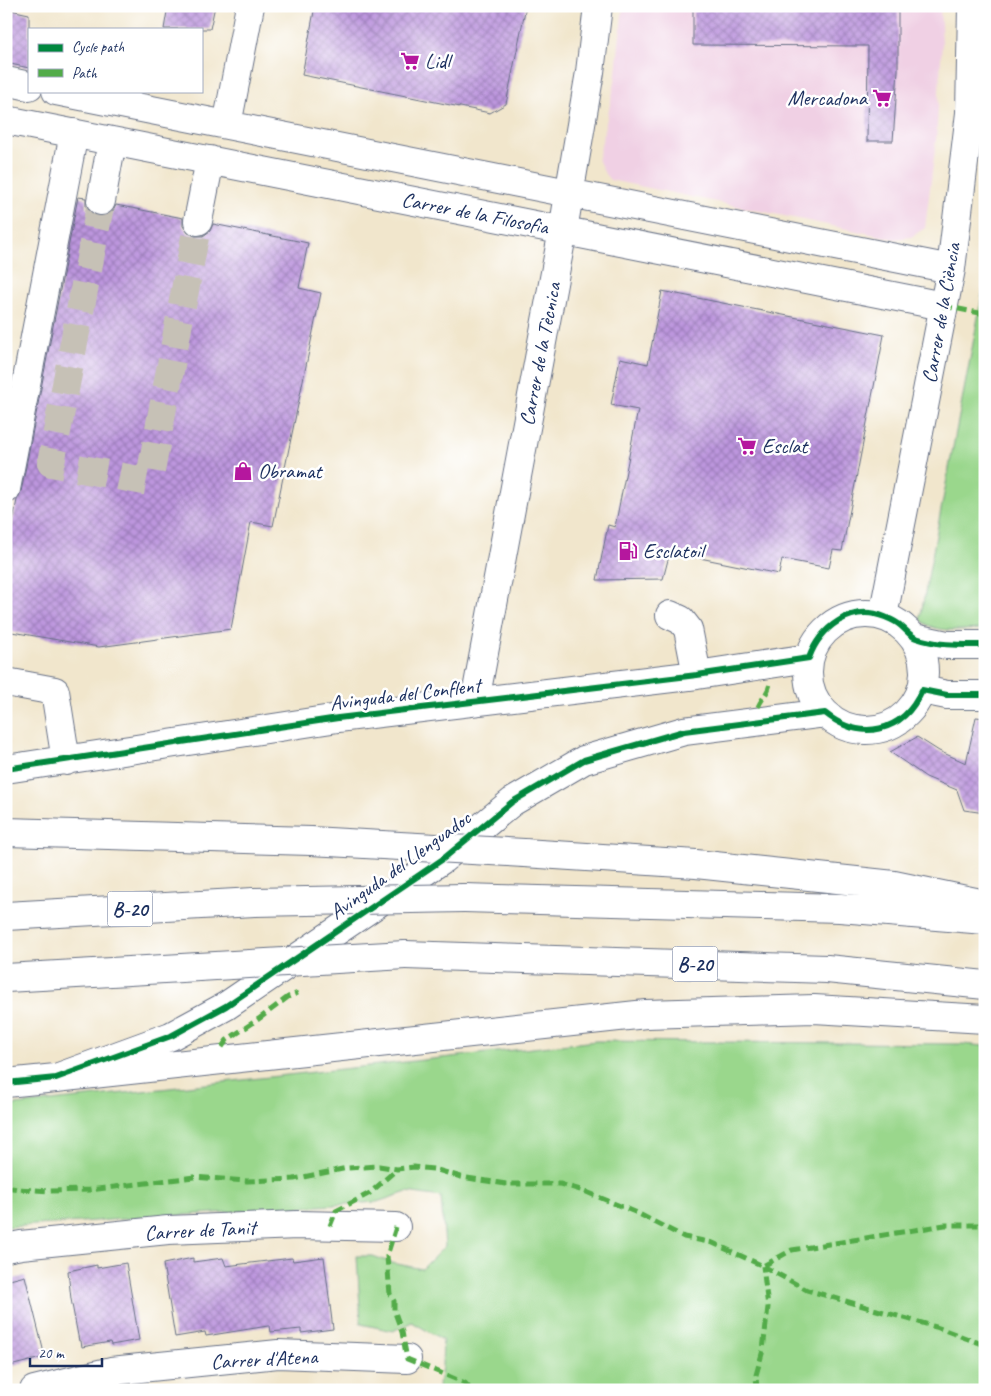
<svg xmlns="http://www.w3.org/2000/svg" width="991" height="1396" viewBox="0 0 991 1396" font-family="Caveat,sans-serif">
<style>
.built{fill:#f0d0e4}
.green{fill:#9ad78c;stroke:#5a8375}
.building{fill:url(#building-cross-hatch)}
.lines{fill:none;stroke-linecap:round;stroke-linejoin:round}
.minor-tunnel{stroke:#c6c1b6;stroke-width:28;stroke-dasharray:28 14;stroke-linecap:butt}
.minor-casing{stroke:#666f84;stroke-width:30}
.highway-casing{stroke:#666f84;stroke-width:30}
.minor{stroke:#fff;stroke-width:28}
.highway{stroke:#fff;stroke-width:28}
.highway-bridge-casing{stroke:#666f84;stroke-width:30;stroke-linecap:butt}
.highway-bridge{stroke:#fff;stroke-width:28}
.quiet{stroke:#52ab49;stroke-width:5;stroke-dasharray:10 5;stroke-linecap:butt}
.cycleway-casing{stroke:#fff;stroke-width:9}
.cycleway{stroke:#00873e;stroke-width:6}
.labels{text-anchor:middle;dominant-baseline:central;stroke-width:5;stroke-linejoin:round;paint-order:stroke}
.shield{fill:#fff;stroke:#5f6d8e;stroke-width:1}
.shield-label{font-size:20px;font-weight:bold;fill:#1b2f5e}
.poi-label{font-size:21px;fill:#1b2f5e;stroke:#fff;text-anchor:start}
.street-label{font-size:21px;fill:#1b2f5e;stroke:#fff}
</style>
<defs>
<pattern id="building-cross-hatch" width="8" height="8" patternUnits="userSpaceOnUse" patternTransform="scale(1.25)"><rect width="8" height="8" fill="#bd96de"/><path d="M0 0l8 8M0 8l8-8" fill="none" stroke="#997bb7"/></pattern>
</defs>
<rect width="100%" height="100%" fill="#fff"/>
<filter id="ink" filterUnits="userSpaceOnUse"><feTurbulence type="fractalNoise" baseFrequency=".02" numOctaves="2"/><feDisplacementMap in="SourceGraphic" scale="10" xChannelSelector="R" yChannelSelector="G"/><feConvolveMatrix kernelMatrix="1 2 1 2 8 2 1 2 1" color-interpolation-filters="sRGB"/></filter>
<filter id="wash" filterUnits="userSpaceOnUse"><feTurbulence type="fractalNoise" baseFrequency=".0096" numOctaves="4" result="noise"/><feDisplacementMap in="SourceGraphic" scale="20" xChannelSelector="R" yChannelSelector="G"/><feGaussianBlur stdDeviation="1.12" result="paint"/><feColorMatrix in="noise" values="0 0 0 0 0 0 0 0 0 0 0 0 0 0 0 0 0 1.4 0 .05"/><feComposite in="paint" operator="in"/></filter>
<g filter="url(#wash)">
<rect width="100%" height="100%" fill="#f1e6cc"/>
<path class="built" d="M623,6H940L942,43L936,141L925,228L911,237L895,239L610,180L605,174L598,159L615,82Z"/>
<path class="green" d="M985,281V629C965,629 934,635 920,619Z
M596,1041L962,1044L985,1046V1390H438L442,1367L443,1340L412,1322L393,1331L361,1324L357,1256H373L392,1263L422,1269L445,1246L441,1197L407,1192L377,1202L6,1227V1106Z"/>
<g id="blocks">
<path class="building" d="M168,6H215L210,29H164Z
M315,6H526L506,104L490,113L302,75Z
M693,6H898V70L893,141H867L868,46L693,45Z
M6,9L29,14V68L6,63Z
M78,197L86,198V207L91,213L98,216H107L113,211L116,205L183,218V226L188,233L195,236H203L210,231L213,224L308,243L299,288L321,293L273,526L251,522L231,629L99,647L6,631V555L17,500L21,492Z
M662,291L884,335L842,551L833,550L829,568L782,559L779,574L670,552L663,579L597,580L608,525L615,527L638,410L611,405L620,358L648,364Z
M976,717L985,718V813L964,810L957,790L926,777L890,752L917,737L939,751L966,763Z
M324,1257L333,1329L301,1333V1329L271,1332L270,1326H268L206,1336L205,1332L175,1337L163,1264L193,1258V1262L223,1258L226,1266L292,1258L293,1261Z
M126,1263L139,1340L111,1345L110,1342L82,1347L81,1341H79L71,1299L68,1271L97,1265V1268Z
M25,1276L45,1357L6,1367V1281Z"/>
</g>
</g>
<g filter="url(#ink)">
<use href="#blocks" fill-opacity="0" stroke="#666f84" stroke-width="1"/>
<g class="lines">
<path class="minor-tunnel" d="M101,201L51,463L149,482L198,221"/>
<g class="minor-casing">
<path id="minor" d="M6,81L29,86
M56,91L951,269
M6,120L943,306
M227,125L250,6
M101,201L112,141
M198,221L210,160
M6,489L74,133
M808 672a58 58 0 1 1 116 0a58 58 0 1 1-116 0Z
M670,615L681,620L688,629L697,675
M883,616L951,269L970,113L972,6
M914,638L947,645H985
M6,682L55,691L66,761
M922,690L947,695H985
M475,701L563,230L590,72L598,6
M6,769L338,718L697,675L809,658
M6,1083L56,1078L171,1036L226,1006L443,859L512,802L584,760L684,731L825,713
M6,1248L21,1245L168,1230L297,1225L396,1227
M34,1390L111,1371L278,1354L407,1359"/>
</g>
<g class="highway-casing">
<path id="highway" d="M6,832L311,841
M524,853L696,864L894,885L985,904
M464,898L840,908L985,920
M6,916L254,902
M405,955L827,969L985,985
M6,978L199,967
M56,1078L646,1014L814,1009L985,1019"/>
</g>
<use href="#minor" class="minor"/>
<use href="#highway" class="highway"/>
<g class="highway-bridge-casing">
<path id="highway-bridge" d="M311,841L524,853
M254,902L464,898
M199,967L405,955"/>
</g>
<use href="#highway-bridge" class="highway-bridge"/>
<path class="quiet" d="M943,306L985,314
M758,707C762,698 769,692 770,683
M222,1047L227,1040L260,1018L288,997L298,993
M6,1187L18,1189L50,1191L90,1190L194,1177L247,1181L294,1179L347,1168L379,1166L397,1169L414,1167L434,1169L461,1177L487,1181L506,1184H560L584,1191L635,1212L684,1237L713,1243L763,1266L792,1250L945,1225H985
M330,1226L336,1211L370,1193L397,1169
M396,1227L387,1256L389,1283L390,1294L394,1301V1310L402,1332L407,1359L465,1383L471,1390
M763,1266L807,1290L936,1327L985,1345
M757,1390L756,1375L763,1350L768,1307L763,1266"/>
<g class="cycleway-casing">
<path id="cycleway" d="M6,769L338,718L697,675L809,658C820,628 851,603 885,617C890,619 897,622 901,626C906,630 910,636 916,638C939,646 961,645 985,645
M6,1083L56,1078L171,1036L226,1006L443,859L512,802L584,760L684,731L825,713C861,742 903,733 922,690L947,695H985"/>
</g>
<use href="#cycleway" class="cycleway"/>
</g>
</g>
<defs>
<g id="supermarket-bare" transform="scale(1.5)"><path d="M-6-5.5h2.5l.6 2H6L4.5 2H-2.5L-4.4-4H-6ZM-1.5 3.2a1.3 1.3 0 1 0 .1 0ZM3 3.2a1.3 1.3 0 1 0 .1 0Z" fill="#b5179e" stroke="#fff" stroke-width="2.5" paint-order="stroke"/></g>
<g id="shop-bare" transform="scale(1.5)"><path d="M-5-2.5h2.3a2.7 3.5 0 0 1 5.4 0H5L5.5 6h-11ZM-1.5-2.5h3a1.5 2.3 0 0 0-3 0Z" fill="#b5179e" stroke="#fff" stroke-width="2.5" paint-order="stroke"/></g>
<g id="fuel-bare" transform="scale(1.5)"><path d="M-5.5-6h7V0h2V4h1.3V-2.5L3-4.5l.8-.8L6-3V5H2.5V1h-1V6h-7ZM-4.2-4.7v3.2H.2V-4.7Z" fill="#b5179e" stroke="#fff" stroke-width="2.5" paint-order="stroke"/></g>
</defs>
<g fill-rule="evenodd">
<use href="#supermarket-bare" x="410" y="61"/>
<use href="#supermarket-bare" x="882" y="98"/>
<use href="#supermarket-bare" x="747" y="446"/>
<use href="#shop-bare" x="243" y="471"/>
<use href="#fuel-bare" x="628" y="551"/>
</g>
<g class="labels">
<g class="shield">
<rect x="107.5" y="891.5" width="45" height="35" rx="4"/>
<rect x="672.5" y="946.5" width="45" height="35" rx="4"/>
</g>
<g class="shield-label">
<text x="130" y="909">B-20</text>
<text x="695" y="964">B-20</text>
</g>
<g class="poi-label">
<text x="425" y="61">Lidl</text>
<text x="867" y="98" text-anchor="end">Mercadona</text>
<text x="762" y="446">Esclat</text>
<text x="258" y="471">Obramat</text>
<text x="643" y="551">Esclatoil</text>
</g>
<g class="street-label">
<text transform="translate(475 213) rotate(11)">Carrer de la Filosofia</text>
<text transform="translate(941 313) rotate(-80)">Carrer de la Ciència</text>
<text transform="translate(540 354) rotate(-79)">Carrer de la Tècnica</text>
<text transform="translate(405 694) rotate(-7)">Avinguda del Conflent</text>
<text transform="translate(400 865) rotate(-36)">Avinguda del Llenguadoc</text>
<text transform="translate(200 1230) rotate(-3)">Carrer de Tanit</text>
<text transform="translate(264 1359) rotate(-3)">Carrer d'Atena</text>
</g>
</g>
<rect width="991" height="1396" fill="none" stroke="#fff" stroke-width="25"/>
<rect x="28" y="28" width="175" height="65" fill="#ffffff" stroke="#a4acbf"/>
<rect x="38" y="44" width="25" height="8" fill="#00873e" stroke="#a4acbf"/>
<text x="72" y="52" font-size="15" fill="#1b2f5e">Cycle path</text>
<rect x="38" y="69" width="25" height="8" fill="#52ab49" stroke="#a4acbf"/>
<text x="72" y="78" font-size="15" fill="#1b2f5e">Path</text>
<path d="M30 1358v8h72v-8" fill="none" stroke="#1b2f5e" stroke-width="2.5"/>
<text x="38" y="1358" font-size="15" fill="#1b2f5e" stroke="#ffffff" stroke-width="4" paint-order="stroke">20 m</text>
</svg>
